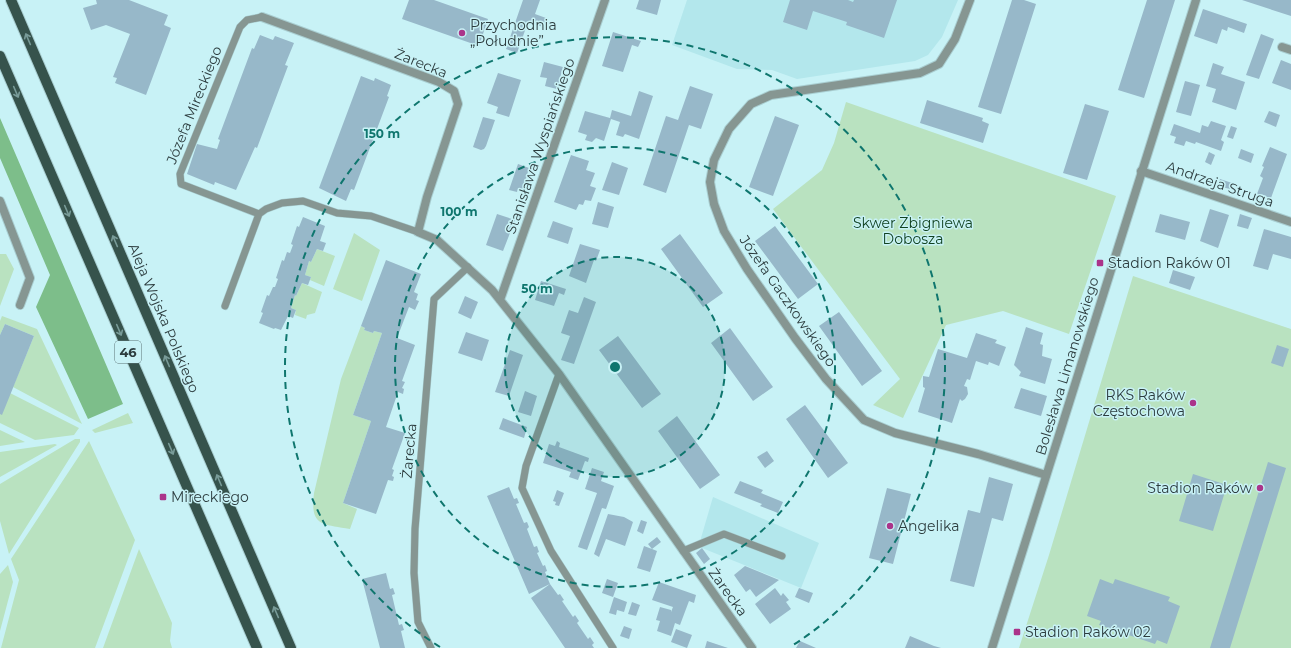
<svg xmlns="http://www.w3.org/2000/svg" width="1291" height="648" viewBox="0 0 1291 648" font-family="Montserrat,sans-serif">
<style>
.built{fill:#b3e7ec}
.green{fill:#b9e2c0}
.forest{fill:#7dbe8a}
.building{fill:#97b8c9}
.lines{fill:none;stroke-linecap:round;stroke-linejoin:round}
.service-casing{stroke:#a9ced1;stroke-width:8}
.minor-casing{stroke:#a9ced1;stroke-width:10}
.tertiary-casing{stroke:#a9ced1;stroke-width:10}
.primary-casing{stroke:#a9ced1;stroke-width:12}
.service{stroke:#869692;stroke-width:7}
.minor{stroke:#869692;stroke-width:8}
.tertiary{stroke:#869692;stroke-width:8}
.primary{stroke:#36534c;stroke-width:10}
.oneway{stroke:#789b98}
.ring{fill:none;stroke:#0f766e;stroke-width:2;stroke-dasharray:7 5}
.poi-dot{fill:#ab348a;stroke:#c8f2f6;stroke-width:1.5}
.labels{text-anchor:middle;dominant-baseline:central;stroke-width:3;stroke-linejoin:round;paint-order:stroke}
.shield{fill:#c8f2f6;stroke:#5b7375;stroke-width:1}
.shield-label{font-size:13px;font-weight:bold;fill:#2c3c3e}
.poi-label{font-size:14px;fill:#2c3c3e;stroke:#c8f2f6;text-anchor:start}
.street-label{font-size:14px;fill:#2c3c3e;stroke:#c8f2f6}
.park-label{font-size:14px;fill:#114220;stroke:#c8f2f6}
.centre{fill:#0f766e;stroke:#c8f2f6;stroke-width:2}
.ring-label{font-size:12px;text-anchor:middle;font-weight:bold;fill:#0f766e;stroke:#c8f2f6;stroke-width:3;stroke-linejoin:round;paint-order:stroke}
</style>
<rect width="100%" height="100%" fill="#c8f2f6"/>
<path class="built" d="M687,0H958L942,37L928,55L915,61L797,79L772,70L737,69L672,45Z
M713,497L819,543L801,588L702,548L701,538Z"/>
<path class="green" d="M846,102L1116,196L1069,334L1003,311L946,325L903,418L873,405L900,379L773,209L822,170L834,143Z
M354,233L380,250L362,301L333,289Z
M317,249L335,256L324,286L310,280L311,277L305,275L309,261L311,262Z
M0,254H6L14,269L0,306Z
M1133,276L1291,329V648H1019L1049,555Z
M302,283L322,292L315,313L307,315L306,319L295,315L296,310L291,308L295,295L296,296Z
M2,316L37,329L82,424L13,387L34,336L5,324L0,335V321Z
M361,326L365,328L364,330L373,333L374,331L382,333L353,415L371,421L343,503L357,509L350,529C321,524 310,526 314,493L341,379Z
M10,393L79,428L74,435L35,440L0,423V414Z
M128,413L133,423L95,433L92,430Z
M0,430L25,442L0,446Z
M75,439H80V442L9,554L0,521V484Z
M89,441L135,540L95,648H1L19,580L11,559Z
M55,444L57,445L0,477V452Z
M139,549L172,623L170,641L172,648H103Z
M8,565L13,582L0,631V574Z"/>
<path class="forest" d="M0,118L123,404L88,419L36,307L50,275L0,158Z"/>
<path class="building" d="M96,0H129L168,15L164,25L171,28L146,95L115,83L117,78L113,77L130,34L106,25L91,30L83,8L97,4Z
M409,0H434L488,19L479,46L402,19Z
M523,0H540L535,14L546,18L543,27L528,22L517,53L506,49Z
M639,0H661L657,15L636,9Z
M790,0H848L853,2L854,0H897L884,38L846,25L847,22L813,11L807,30L783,22Z
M1012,0H1024L1036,4L1001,114L978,107Z
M1147,0H1175L1144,98L1118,90Z
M1242,0H1291V16Z
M1203,9L1247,24L1244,33L1228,27L1227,31L1222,29L1217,44L1194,36Z
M613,32L641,41L638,47L632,45L623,72L602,66Z
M1261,34L1274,39L1259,79L1246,75Z
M260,35L273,40L275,36L294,43L285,65L288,66L257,148L255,147L236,190L215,182L214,185L187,174L197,144L217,149L220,140L218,139L252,48L254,49Z
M1281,60L1291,64V90L1272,83Z
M544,62L563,67L557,89L545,86L547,78L540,77Z
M1213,63L1224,67L1221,74L1245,82L1236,110L1212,102L1216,89L1206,86Z
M498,73L521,80L509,117L496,113L498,107L487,103Z
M361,76L374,81L375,78L391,85L387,96L389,97L354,190L351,189L346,201L319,188Z
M1185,81L1200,85L1191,116L1176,112Z
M690,86L713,94L701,129L689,125L666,193L643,185L666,116L678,120Z
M639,91L653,96L639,139L625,134L623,137L616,135L620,122L611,119L604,141L596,138L592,142L585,140L587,135L578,132L585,111L610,118L612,110L631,116Z
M927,100L983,118L982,121L989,124L983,143L920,123Z
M1085,104L1109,111L1087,180L1063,173Z
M1269,111L1280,115L1276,127L1264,122Z
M775,116L799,125L773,196L749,187Z
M483,117L495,120L486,146L484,149L481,150L473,147Z
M1211,121L1226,126L1221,140L1224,142L1221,151L1196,142L1195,144L1186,141L1184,146L1174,143L1176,137L1170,135L1174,124L1200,133L1202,125L1208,127Z
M1231,126L1237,128L1233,139L1227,137Z
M1270,147L1287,154L1271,198L1257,194L1263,178L1260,176L1264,167L1262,166Z
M1241,149L1254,154L1251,163L1238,158Z
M1209,152L1215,155L1211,165L1205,162Z
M571,155L589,161L586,170L595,173L590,186L596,188L591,201L585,200L583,205L579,204L576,210L554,202Z
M612,162L628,168L619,195L602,190Z
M518,164L529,168L523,189L518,188L517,192L509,190Z
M1220,179L1232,183L1230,189L1218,186Z
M598,202L614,207L608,228L592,224Z
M1210,209L1229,215L1218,248L1200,241Z
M497,214L515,220L503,251L486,245Z
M1160,214L1190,222L1185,240L1155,232Z
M1240,214L1252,218L1248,229L1237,226Z
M303,217L325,226L320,241L326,243L323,251L317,249L311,262L309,261L305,275L311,277L308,285L302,283L296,296L295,295L291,308L296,310L293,318L288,316L281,330L275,328L274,329L259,323L263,313L261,312L267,295L269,296L273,287H275L278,279L276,278L282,260L284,261L287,252L290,253L293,245L291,244L297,226L299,227Z
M553,221L573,228L568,244L547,237Z
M775,226L818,284L798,299L755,241Z
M1264,229L1291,237V259L1273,254L1268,270L1253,266Z
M680,234L723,293L703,307L661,249Z
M580,244L600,250L596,261L594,260L586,283L569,276Z
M386,260L421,274L414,292L418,294L416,300L419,301L415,310L409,307L397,338L415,345L402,381L405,382L402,388L404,389L403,394L398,392L386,427L405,433L392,469L394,470L392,476L394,477L393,481L388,480L376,514L343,503L371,421L353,415L382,333L374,331L373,333L364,330L365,328L361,326Z
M1173,270L1195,277L1190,290L1169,283Z
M541,281L566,289L564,295L559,293L554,306L535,300Z
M465,296L478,302L471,319L458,313Z
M584,297L596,302L574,364L561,360L570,336L561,333L569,310L578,313Z
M839,312L882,371L862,386L819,326Z
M5,324L34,336L2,415L0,414V335Z
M1026,327L1043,333L1040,344L1043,345L1042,356L1052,359L1045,384L1019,376L1021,372L1014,365Z
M730,328L773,387L753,401L711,343Z
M466,332L489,340L482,361L458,353Z
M976,333L997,340L995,343L1006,347L999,366L989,362L988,365L976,361L970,380L967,379L964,386L967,387L968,394L965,399L962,401L960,399L952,423L918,412L925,388L923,387V376L929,377L938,349L967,358Z
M618,336L661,394L642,408L599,350Z
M1277,345L1289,349L1283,367L1271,363Z
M510,350L523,355L509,396L495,392Z
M1021,388L1047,396L1041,416L1014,408Z
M525,391L537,396L531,416L518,412Z
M805,405L848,463L828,478L786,419Z
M677,416L720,475L700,489L658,431Z
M503,418L527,427L524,438L499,429Z
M557,441L560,443L559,447L589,458L588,462L585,461L578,480L569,477L571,472L543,463L549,444L555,446Z
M767,451L774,461L765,468L757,457Z
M1268,462L1286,468L1230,648H1210Z
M592,468L604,472L601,481L614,486L606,509L602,508L587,550L578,547L597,493L585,489Z
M1193,474L1227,485L1213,531L1179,521Z
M989,477L1013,484L1003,521L992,518L974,587L950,581L968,510L980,513Z
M740,481L763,490L761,493L783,502L778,513L760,506L762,504L734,493Z
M509,487L514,499L517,498L519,503L516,504L524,523L527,522L529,527L527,529L534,547L537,546L539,552L537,553L543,566L545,565L547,571L545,572L550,584L529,594L487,496Z
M887,488L911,494L893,564L869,558Z
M557,490L564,493L559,506L555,505L556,502L553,501Z
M608,514L624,517L633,522L625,546L606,539L599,557L594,554Z
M641,520L647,522L643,534L637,531Z
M657,537L661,542L652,549L657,551L650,572L637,568L644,546L652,549L648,544Z
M702,548L710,559L704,564L696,553Z
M745,566L779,580L756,597L750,589L746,592L734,575Z
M386,573L390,589L393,588L395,594L392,595L399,625L402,624L404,630L401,631L405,648H380L362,579Z
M607,579L618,583L613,597L602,593Z
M1100,579L1113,584L1115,579L1170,597L1168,601L1180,606L1167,644L1157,640L1155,644L1099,625L1101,621L1087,616Z
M659,582L696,595L694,603L689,601L680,625L675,623L671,636L657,631L660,621L656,620L660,607L671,610V612L673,607L652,600Z
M550,584L558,595L560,594L564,600L562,601L573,617L575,615L579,621L577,623L588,639L590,637L594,643L592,645L594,648H565L531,598Z
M775,588L781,596L783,593L789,600L786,602L791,609L770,624L755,604Z
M799,588L813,593L809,603L795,597Z
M614,597L627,602L624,612L617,610L616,615L609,613Z
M632,602L640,605L636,616L628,614Z
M624,626L632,629L629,639L620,636Z
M676,629L692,635L687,648L671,642Z
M910,636L934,646L941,648H905Z
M707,641L728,648H705Z
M800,641L816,648H796Z"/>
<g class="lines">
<g class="service-casing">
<path id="service" d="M259,214L181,184L180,174L240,27L247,20L262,17
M225,306L259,214L266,209L282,203L303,201L337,213L371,216L418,232
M559,374L526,466L522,488L551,551L613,648
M683,551L724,534L782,556
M431,648L418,622L414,573L415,529L434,299L468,267"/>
</g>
<g class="minor-casing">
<path id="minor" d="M970,0L955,39L939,64L920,73L771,95L751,104L729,129L714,160L710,182L714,204L724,231L747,269L795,338L826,379L864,420L895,433L978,454L1046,475
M262,17L439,82L454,91L458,104L427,197L418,232L437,240L492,290L559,374L752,648
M1282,47L1291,50
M1141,171L1291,222
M0,201L30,278L20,305
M500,300L605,0"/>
</g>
<g class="tertiary-casing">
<path id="tertiary" d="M992,648L1196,0"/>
</g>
<g class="primary-casing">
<path id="primary" d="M11,0L291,648
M0,56L257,648"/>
</g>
<use href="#service" class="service"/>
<use href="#minor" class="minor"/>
<use href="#tertiary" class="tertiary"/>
<use href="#primary" class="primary"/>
</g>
<defs><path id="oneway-shaft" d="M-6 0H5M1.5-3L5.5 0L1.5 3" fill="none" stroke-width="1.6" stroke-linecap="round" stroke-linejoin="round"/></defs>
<g class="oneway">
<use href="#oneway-shaft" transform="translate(28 39) rotate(-113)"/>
<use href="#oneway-shaft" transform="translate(16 92) rotate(67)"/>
<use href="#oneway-shaft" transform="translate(67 211) rotate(67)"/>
<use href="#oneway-shaft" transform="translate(115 241) rotate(-113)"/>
<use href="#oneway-shaft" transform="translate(119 330) rotate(67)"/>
<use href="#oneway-shaft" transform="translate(167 361) rotate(-113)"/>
<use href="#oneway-shaft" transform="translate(171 449) rotate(67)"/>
<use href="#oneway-shaft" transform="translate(219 480) rotate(-113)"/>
<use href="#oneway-shaft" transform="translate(276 612) rotate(-113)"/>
</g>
<circle cx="615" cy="367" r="110" fill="#0f766e" fill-opacity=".12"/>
<g class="ring">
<circle cx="615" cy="367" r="110"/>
<circle cx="615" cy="367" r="220"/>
<path d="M440 647A330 330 0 1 1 790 647"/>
</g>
<g class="poi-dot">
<circle cx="462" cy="33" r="4"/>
<rect x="1096" y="259" width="8" height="8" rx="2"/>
<circle cx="1193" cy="403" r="4"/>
<circle cx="1260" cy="488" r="4"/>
<rect x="159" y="493" width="8" height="8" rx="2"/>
<circle cx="890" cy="526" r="4"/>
<rect x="1013" y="628" width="8" height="8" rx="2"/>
</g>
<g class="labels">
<rect class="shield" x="115" y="341" width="26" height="22" rx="3"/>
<g class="shield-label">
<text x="128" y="352">46</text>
</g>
<g class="poi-label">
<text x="470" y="25">Przychodnia<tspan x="470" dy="16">„Południe”</tspan></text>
<text x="1108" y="263">Stadion Raków 01</text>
<text x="1185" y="395" text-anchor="end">RKS Raków<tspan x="1185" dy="16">Częstochowa</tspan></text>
<text x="1252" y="488" text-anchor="end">Stadion Raków</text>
<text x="171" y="497">Mireckiego</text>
<text x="898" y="526">Angelika</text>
<text x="1025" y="632">Stadion Raków 02</text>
</g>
<g class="street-label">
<text transform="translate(421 63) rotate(22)">Żarecka</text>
<text transform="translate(194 105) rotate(-68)">Józefa Mireckiego</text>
<text transform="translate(540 146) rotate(-71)">Stanisława Wyspiańskiego</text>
<text transform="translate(1220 184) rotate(19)">Andrzeja Struga</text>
<text transform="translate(788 301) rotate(55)">Józefa Gaczkowskiego</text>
<text transform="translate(164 318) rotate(67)">Aleja Wojska Polskiego</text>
<text transform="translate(1067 366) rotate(-73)">Bolesława Limanowskiego</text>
<text transform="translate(409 451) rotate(-85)">Żarecka</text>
<text transform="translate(728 592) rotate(54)">Żarecka</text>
</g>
<g class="park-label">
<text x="913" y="223">Skwer Zbigniewa<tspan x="913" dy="16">Dobosza</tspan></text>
</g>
</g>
<circle cx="615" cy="367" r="6" class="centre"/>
<g class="ring-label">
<text x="382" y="138">150 m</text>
<text x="459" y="216">100 m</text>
<text x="537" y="293">50 m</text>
</g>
</svg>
